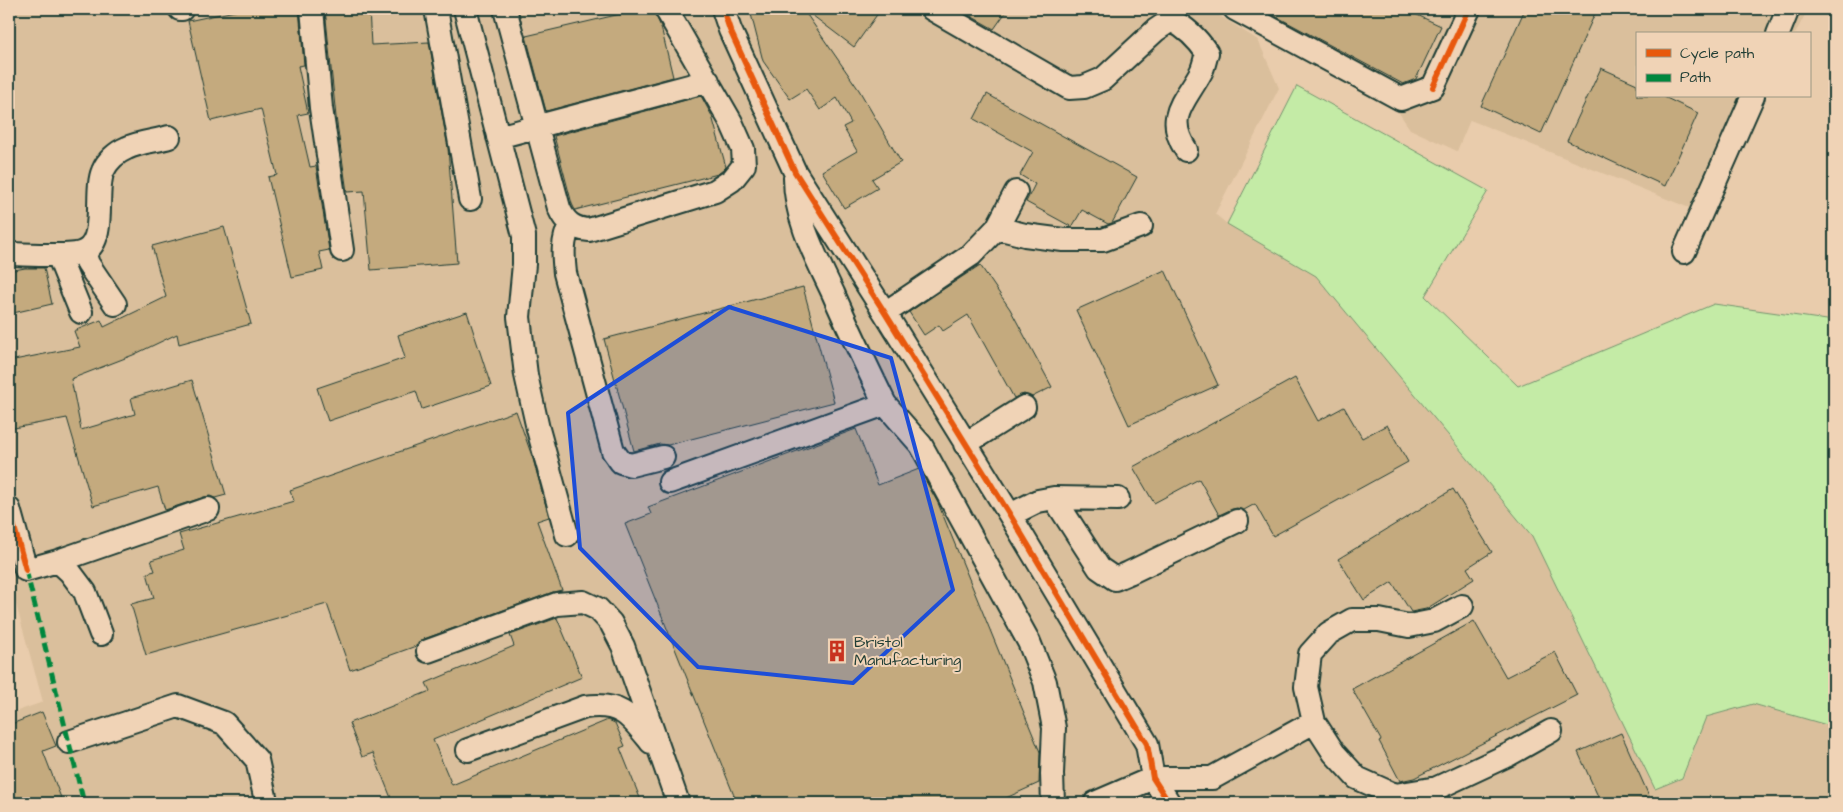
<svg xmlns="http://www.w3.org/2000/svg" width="1843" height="812" viewBox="0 0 1843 812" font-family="'Architects Daughter',sans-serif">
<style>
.built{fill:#dabf9c}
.green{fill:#c4eba6;stroke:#72946d}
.building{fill:#c4aa7e;stroke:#1f3d34}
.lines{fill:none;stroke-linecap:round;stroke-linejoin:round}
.minor-casing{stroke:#1f3d34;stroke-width:26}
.minor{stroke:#f0d3b6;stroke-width:22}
.quiet{stroke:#00873e;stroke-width:5;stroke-dasharray:10 5;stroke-linecap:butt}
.cycleway-casing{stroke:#f0d3b6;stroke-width:9}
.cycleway{stroke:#e8590c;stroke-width:6}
.marked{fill:#1d4ed8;fill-opacity:0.2;stroke:#1d4ed8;stroke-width:4;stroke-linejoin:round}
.labels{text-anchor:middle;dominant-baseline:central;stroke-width:4;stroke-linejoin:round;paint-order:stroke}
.poi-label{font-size:16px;fill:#1f3d34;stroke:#f0d3b6;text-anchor:start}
</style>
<rect width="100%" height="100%" fill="#e9ccac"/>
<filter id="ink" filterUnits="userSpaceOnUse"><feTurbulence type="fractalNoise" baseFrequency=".02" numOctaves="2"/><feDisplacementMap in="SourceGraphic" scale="10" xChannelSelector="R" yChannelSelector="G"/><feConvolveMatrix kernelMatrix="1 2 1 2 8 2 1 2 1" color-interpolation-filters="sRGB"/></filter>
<g filter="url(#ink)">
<path class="built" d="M13,9H1209L1258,40L1279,88L1215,214L1227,224L1316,276L1532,536L1655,789L1683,778L1705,717L1753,704L1834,727V803H9V714L43,702L9,579V13Z
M1218,9H1808L1795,34H1637V96H1765L1707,215L1470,120L1457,151L1410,129L1397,110Z"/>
<path class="green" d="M1297,86L1488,191L1425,296L1518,386L1714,304L1834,321V727L1753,704L1706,717L1682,778L1655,789L1532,536L1316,276L1227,224Z"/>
<path class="building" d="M244,9H299L304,65L298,66L308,113L298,115L310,167L316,166L329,250L319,252L323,270L292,277L268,177L277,175L261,109L211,121L188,21Z
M325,9H369L371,45L429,42L448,148L457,263L371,270L364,191L347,192L336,117Z
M642,9H653L661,27L673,77L546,111L526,36Z
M757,9H803L859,90L901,162L872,179L878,188L844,208L822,171L857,151L843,127L851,123L837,98L820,110L806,89L790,99L763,61L751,14Z
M804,9H881L854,47Z
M958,9H1008L994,29Z
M1267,9H1415L1413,13L1441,26L1416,79L1403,84L1266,11Z
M1525,9H1597L1541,134L1481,106Z
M1601,68L1637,84V96H1662L1698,113L1665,186L1567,141Z
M987,94L1137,177L1112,223L1108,224L1082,210L1072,227L1026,202L1035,184L1020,175L1033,152L974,119Z
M701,96L712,116L726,167L723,170L718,174L575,210L572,204L554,136Z
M224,227L251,324L179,344L177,334L133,355L71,379L81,430L135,414L131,398L192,380L226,495L215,498L210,496L204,497L165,510L158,487L93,506L67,418L9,429V361L80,347L74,331L101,320L104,327L166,297L152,246Z
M980,265L1010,309L1052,387L1032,397L1024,394L1014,398L968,315L943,331L939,325L924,335L909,312Z
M25,268H44L52,304L13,313L9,294V271Z
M1165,270L1218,385L1129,425L1076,310Z
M803,287L834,402L668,445L660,444L634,451L604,339Z
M467,312L491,386L422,409L416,391L328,421L317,388L405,358L398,335Z
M1295,378L1318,421L1344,407L1362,438L1387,425L1408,462L1273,536L1255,504L1244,510L1237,508L1232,509L1219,515L1199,479L1154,503L1133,467Z
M516,411L533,459L549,517L537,521L562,590L553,592L424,639L416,646L350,670L327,604L146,655L131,604L154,598L147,573L155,571L151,560L184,550L179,534L294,501L290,490Z
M856,429L878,485L919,469L938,503L1040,752L1039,783L995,803H737L625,524L651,514L648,507Z
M1453,489L1492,552L1467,568L1474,579L1426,609L1411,612L1392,582L1364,600L1338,559Z
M557,618L582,677L433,740L452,785L608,720L615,723L625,746L620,748L642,803H393L373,753L362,757L349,723L430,691L426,683L514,646L510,635Z
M1474,621L1506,677L1555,652L1577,695L1414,778L1400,781L1379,741L1381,740L1352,689Z
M42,712L56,746L43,751L63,803H9V725Z
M1621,733L1649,796L1632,803H1601L1578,752Z"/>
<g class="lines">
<g class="minor-casing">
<path id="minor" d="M180,9H182
M312,9L321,108L342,250
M436,9L470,199
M465,9L524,236V264L519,317L526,375L538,429L567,535
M505,9L559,208C565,222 573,229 589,230L715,191L732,180L744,165L743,149L731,122L666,9
M723,9L730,30L795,172L885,313L1010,515L1147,744L1153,778L1169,803
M932,9L1069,88L1084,87L1103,79L1156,30L1171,20C1187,28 1197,38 1207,53C1205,59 1204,66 1201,72C1185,102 1164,116 1186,150
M1235,9L1401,99L1433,87L1469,9
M1778,34L1788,9
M498,137L708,81
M570,225C562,241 563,255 565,273L613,451L621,462L631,465L663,457
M997,228L1025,235L1063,240H1103L1141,226
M84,252L88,264L115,304
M1684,252L1753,96
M9,254C24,254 74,258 85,251C107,240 94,191 103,171C107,161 117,152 127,148C139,142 156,141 169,137
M58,255L81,312
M885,313L971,255L997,228L1016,192
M885,404L921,445L1029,642L1045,682L1054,728L1052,774L1053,803
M965,444L1024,407
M670,482L885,404C867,367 849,330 833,293C816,257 795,219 795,178
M1054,498L1099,568L1115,579L1129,573L1237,521
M9,509L26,570L58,561L208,509
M1010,515L1038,501L1054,498L1118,499
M58,561L70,572L85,592L101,634
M428,651L557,604L583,602L598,609L611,623L623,646L678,803
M1314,722L1334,753L1357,778L1395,795L1437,788L1510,754L1551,731
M69,742L178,706L224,723L257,760L266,801
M468,750L585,707C621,702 630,716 651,742
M1095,803L1153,778H1212L1314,722L1306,687L1310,654L1329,633L1352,620H1379L1409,626L1434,621L1462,606"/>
</g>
<use href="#minor" class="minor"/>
<path class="quiet" d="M26,570L84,803"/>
<g class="cycleway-casing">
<path id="cycleway" d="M723,9L730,30L795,172L885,313L1010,515L1147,744L1153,778L1169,803
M1433,87L1469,9
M9,509L26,570"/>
</g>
<use href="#cycleway" class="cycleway"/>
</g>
</g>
<path class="marked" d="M729,307L891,358L953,590L853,683L698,667L580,548L568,413Z"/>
<defs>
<g id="building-bare" transform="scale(1.725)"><path d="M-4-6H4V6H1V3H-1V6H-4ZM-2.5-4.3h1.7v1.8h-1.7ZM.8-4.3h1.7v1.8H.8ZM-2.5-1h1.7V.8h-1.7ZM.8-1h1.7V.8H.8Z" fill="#c8321e" stroke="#f0d3b6" stroke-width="2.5" paint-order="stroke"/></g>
</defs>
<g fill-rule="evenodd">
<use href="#building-bare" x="837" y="651"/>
</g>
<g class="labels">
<g class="poi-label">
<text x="854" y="642">Bristol<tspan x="854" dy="18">Manufacturing</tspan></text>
</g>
</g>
<rect width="1843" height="812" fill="none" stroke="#f0d3b6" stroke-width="30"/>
<rect x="15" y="15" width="1813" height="782" fill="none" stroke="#1f3d34" stroke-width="2" filter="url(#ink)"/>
<rect x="1636" y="32" width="175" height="65" fill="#f0d3b6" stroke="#9c9782"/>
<rect x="1646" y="49" width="25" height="8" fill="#e8590c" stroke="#9c9782"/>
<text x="1680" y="58" font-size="15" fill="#1f3d34">Cycle path</text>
<rect x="1646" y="74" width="25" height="8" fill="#00873e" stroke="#9c9782"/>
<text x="1680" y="82" font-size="15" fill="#1f3d34">Path</text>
</svg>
